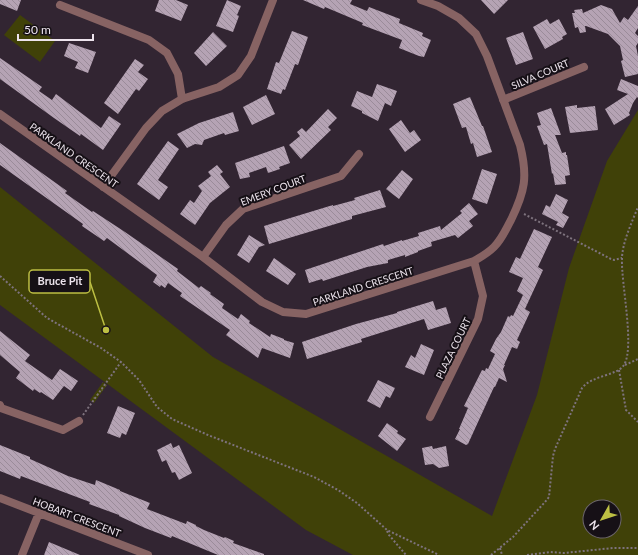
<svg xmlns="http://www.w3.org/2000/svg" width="638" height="555" viewBox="0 0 638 555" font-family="Lato,sans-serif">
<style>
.grass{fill:url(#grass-dots)}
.park{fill:#404108;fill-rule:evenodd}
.building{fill:url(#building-back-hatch)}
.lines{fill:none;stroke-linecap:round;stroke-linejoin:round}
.path{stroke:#7e737e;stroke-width:2;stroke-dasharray:2 2;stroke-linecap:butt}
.street{stroke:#876363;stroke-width:8}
.labels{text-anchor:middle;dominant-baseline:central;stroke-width:4;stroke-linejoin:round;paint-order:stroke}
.street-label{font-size:10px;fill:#ede4ed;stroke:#161016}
.leader{fill:none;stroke:#bdbf43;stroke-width:1.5}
.callout-dot{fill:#bdbf43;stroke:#161016;stroke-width:1.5}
.callout{fill:#161016;stroke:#bdbf43;stroke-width:1.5}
.callout-label{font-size:11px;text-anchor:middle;font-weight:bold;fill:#ede4ed}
</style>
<defs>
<pattern id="grass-dots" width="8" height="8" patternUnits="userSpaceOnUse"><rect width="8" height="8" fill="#404108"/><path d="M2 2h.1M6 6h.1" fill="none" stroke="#5c5c2c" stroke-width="1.8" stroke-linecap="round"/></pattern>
<pattern id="building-back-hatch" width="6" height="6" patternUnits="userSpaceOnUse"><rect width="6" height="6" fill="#b5a3b4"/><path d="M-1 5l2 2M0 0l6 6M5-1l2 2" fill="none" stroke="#9a8b99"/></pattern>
</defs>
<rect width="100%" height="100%" fill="#322532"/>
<path class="grass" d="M103,382L107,385L94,403L90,400Z"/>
<path class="park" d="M20,15L55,41L40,62L4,35Z
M638,110V555H353L306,530L0,305V187L213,357L492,516L537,395L569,268L607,161ZM590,507H614V531H590Z"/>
<path class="building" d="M0,0H21L17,11L0,4Z
M159,0H176L188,5L181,21L155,11Z
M227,0L241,6L237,15L239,16L233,32L216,26Z
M303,0H352L350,4L367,11L369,7L400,19L399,23L423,33L422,36L431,40L424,57L419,56L399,48L402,40L362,25L363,23L325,7L324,9Z
M481,0H508L494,14Z
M601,5L612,9L620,23L624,17L628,20L638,6V28L635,33L638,36V43L636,46L638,56V74L625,77L621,61L623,60L620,46L608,34L586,26H585L586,32L580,33L578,27L575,28L572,13H575L574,10L582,9L583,13Z
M547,19L550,24L559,19L567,34L562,37L563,39L545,49L533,27Z
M292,31L308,37L298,65L295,64L285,90L283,89L281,94L267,89L276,62L279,63Z
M213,32L227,46L206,66L194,53Z
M523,32L533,59L516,65L506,38Z
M69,43L96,52L88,73L75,68L78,62L64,56Z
M0,58L42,87L39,91L52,100L56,94L101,128L109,116L121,124L103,150L81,134L80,136L54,118L0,79Z
M135,59L144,65L138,72L148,79L139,91L136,89L118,114L104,103Z
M621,79L638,86V98L637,97L633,103L629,113L630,115L614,125L605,109L628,94L617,90Z
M377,84L397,91L391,106L385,103L378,121L362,113V111L351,106L357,91L372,97Z
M266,95L275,114L252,125L243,107Z
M470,97L482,126H483L492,152L477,157L473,143L471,144L466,127L462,128L453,104Z
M577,105V108L595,106L598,130L570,133L565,107Z
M551,108L561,135H555L562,153L566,152V155H567L570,175L565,176L566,184L555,185L553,173L552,174L547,144L544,145L537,126L541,125L537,113Z
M328,109L337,118L328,127L331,130L301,159L289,145L300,136L297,132L302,128L306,132Z
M233,112L239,131L225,135L224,133L204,140L202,145L195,144L187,148L177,134L199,123Z
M401,120L410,133L414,130L421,140L405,152L389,129Z
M168,141L179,149L158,180L168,187L159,200L137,184Z
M0,143L67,191L65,193L92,212L93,211L125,232L178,269L177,271L199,288L201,286L211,293L210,294L224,304L222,308L238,319L241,314L250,321L249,323L270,337L271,334L284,339V340L294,343L290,358L262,348L258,358L226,335L230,330L180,296L182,293L168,283L165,288L161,285L160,287L153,282L157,275L107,238L104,241L82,226L83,224L0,165Z
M284,146L290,163L279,167L280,169L268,173L266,167L249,173L250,177L240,179L235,163Z
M217,165L223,172L220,174L230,187L210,203L195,225L180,214L190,200L194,203L202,191L198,186L211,176L208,172Z
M482,169L497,174L487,204L472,199Z
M402,170L413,179L399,199L386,189Z
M380,190L386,207L352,216V219L269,244L264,226L333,205V206L355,200L354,198Z
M556,194L568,200L562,213L569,217L563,228L556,225L558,222L542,214L546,205L550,207Z
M469,203L478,214L469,221L473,226L458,238L455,235L431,242L432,246L418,251V252L405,257V255L388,260V263L367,267L323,281L322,279L309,283L305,270L383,244L384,246L402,240V241L419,236L418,233L440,226L441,230L462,213L460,211Z
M534,229L552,237L538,267L543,270L525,309L530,312L517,340L520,342L517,349L512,347L504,365H505L503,369L507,382L499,378L495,387H494L468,444L466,445L455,439L460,429H459L468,408L464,406L482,370L485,371L486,368L488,369L495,354L490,351L496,339L501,332L508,316L510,317L511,315L513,316L523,295L517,291L523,278L509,272L516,257L520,259Z
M249,235L265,245L259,247L249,263L237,255Z
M274,258L296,274L288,285L266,271Z
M433,301L436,310L446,307L451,323L428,330L424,319L361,339L362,342L307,359L302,342L356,324L397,313V312Z
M0,331L30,355L25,361L52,380L60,369L78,381L71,391L64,386L53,400L41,392L40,393L34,389L33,391L16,378L20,372L0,355Z
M421,344L434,350L424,375L405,367L411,355L415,358Z
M378,380L395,388L390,398L386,396L380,408L367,401Z
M118,406L135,413L126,435L122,433L120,438L107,433Z
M387,423L398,431L397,433L406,439L397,451L378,436Z
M171,443L173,448L179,445L192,473L179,480L175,472L172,473L166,460L162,462L157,450Z
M0,445L30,457V459L68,476L95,485L96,480L120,490V491L150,503L147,509L186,524L187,521L196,525V526L204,530L224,538L225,537L234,541L233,543L264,554V555H218L172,536L171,538L145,528L119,516V515L89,504L90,502L21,476L20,479L0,471Z
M432,446L433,449L446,446L449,466L439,468L433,464L425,465L422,448Z
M49,542L80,555H44Z"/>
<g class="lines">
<path class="path" d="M524,214L611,259L614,260L622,258
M0,276L47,318L101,348L121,362L139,380L157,407L172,419L208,435L314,477L338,490L357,503L387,530L439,555
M625,365L638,359
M619,370L626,410L638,422
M83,415L121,362
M387,531L389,535L406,555
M500,548L502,555
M491,555L513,537L545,502L549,497L553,456L555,449L582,388C592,375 617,376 624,365C635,347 621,283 622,259C622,243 632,222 638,207
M527,555L550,552L564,553L613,548H638"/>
<path class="street" d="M60,5L149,40L167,53L178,74L182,99
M503,100L584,67
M0,114L203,257L262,302L283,312L306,314L474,261C481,257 489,252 494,247C502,239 506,229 511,220C525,191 528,177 520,145L487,56L476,34L459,18L438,6L421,0
M103,187L146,128L162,111L182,99L219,87L238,75L251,56L273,0
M203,257L226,225L243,209L341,176L359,154
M0,405L1,408L63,430L79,421
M430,417L478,319L483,296L474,261
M0,498L148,555
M22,555L39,513"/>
</g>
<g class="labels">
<g class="street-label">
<text transform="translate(540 74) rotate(-23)">SILVA COURT</text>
<text transform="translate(74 155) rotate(35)">PARKLAND CRESCENT</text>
<text transform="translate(273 190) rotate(-21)">EMERY COURT</text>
<text transform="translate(363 286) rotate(-18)">PARKLAND CRESCENT</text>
<text transform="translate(453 348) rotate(-64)">PLAZA COURT</text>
<text transform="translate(77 517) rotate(21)">HOBART CRESCENT</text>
</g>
</g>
<path class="leader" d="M106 330L90 282"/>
<circle class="callout-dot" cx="106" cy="330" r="4"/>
<rect class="callout" x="29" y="270" width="61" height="23" rx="4"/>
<g class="callout-label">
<text x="60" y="285">Bruce Pit</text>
</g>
<g transform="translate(602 519) rotate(231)"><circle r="19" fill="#161016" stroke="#6c656c"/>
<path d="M0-3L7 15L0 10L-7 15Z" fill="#bdbf43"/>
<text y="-6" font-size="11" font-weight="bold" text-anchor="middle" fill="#ede4ed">N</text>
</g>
<path d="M18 34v6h75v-6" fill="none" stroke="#ede4ed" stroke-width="2"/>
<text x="24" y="34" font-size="12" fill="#ede4ed" stroke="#161016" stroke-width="3" paint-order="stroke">50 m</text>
</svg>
